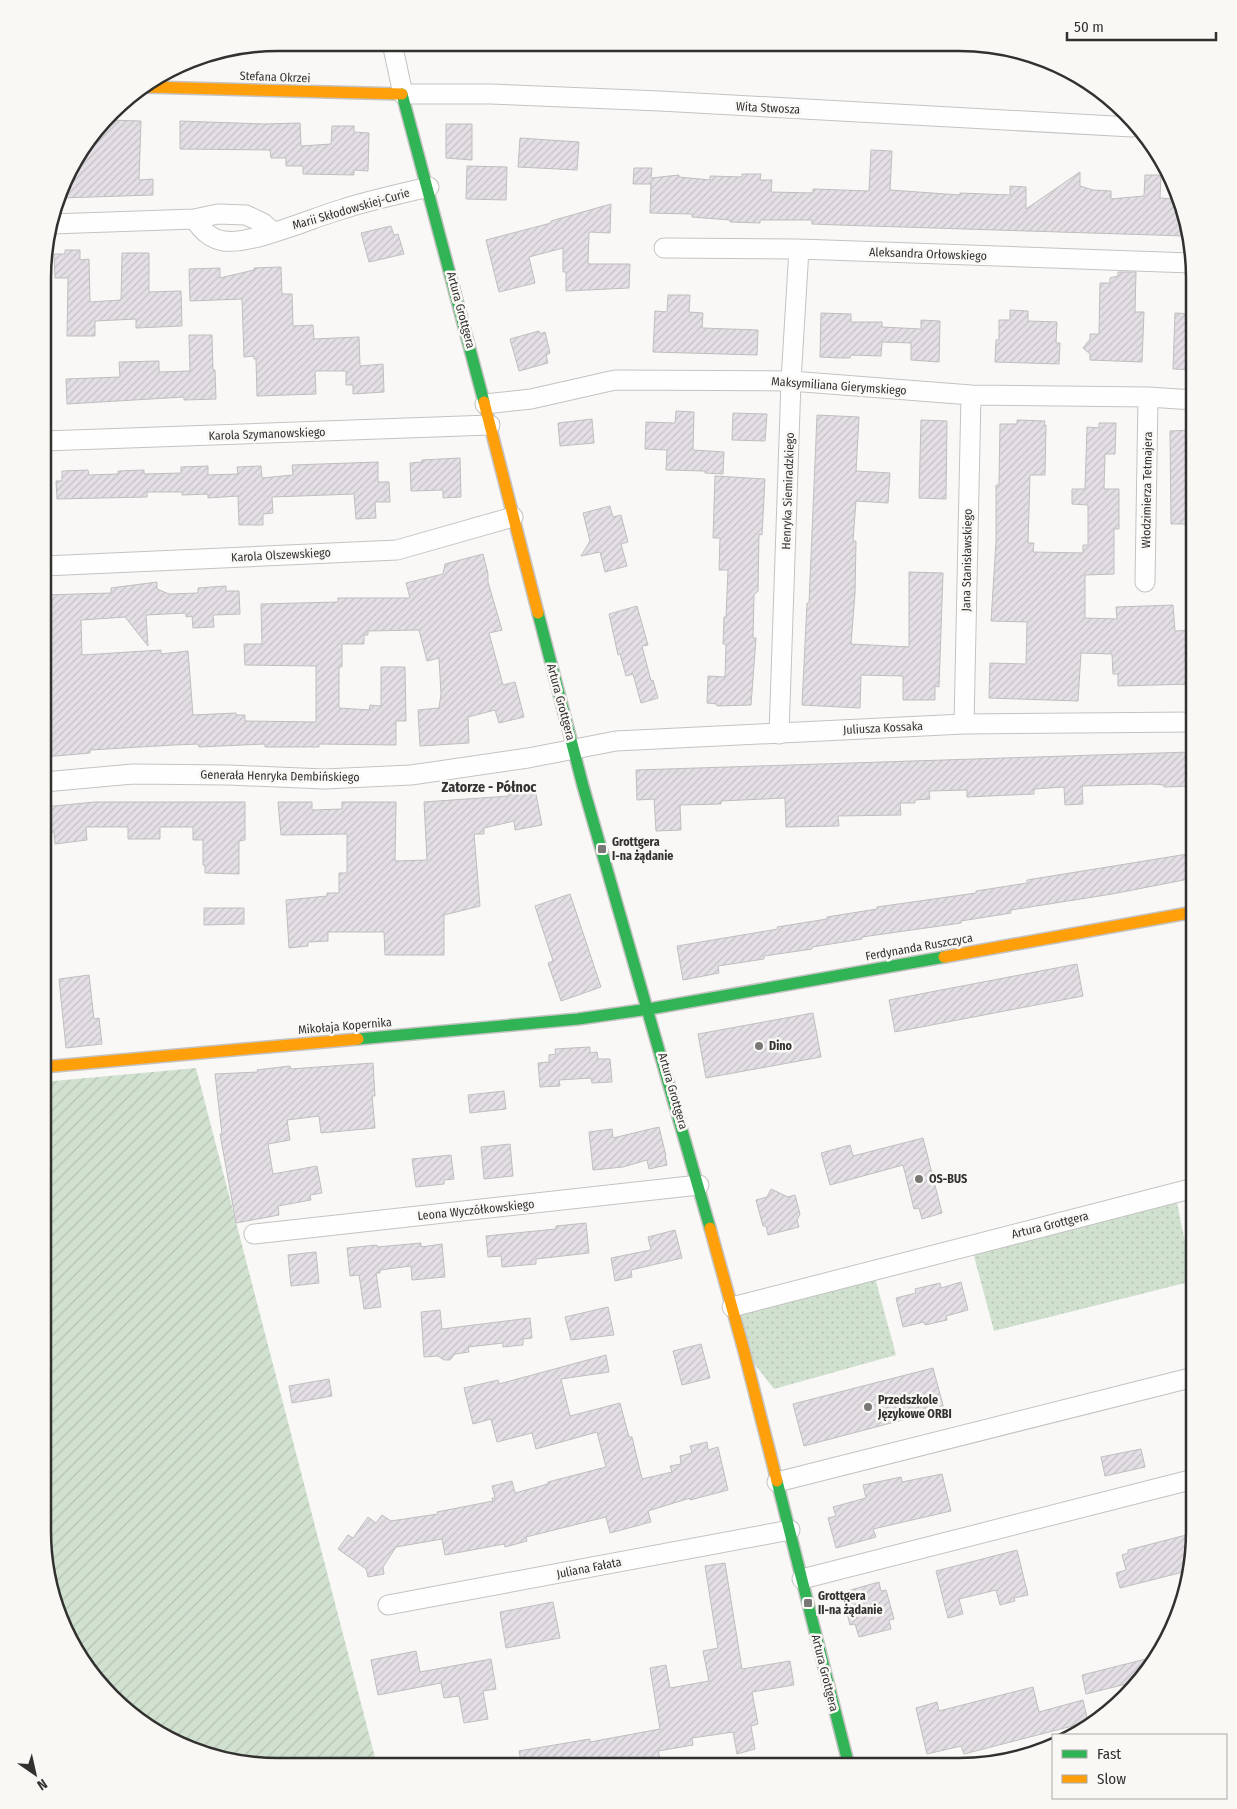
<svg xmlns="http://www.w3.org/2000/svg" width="1237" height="1809" viewBox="0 0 1237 1809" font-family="'Fira Sans Condensed',sans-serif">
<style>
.grass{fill:url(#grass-dots)}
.garden{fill:url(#garden-furrows)}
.building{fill:url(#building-hatch);stroke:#c0bfbf}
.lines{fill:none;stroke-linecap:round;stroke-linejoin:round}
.street-casing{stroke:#c4c3c2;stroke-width:21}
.fast-casing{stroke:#c4c3c2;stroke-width:14}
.slow-casing{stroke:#c4c3c2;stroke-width:14}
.street{stroke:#fefefe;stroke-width:19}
.fast{stroke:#30b455;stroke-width:11}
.slow{stroke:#ff9f0a;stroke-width:11}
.poi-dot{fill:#787775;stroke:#faf8f5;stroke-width:2}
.labels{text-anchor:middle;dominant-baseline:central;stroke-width:5;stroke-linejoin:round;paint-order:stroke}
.street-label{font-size:12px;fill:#323130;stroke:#faf8f5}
.poi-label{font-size:12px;font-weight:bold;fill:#323130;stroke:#faf8f5;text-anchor:start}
.neighbourhood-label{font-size:14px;font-weight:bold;fill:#323130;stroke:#faf8f5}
.rim{fill:none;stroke:#323130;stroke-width:2.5}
</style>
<defs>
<pattern id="grass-dots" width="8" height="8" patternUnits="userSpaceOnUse" patternTransform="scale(1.25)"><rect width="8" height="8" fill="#d1e1d0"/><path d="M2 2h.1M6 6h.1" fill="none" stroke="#b4c2b3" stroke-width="1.8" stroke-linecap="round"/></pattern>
<pattern id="garden-furrows" width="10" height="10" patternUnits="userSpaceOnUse" patternTransform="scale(1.25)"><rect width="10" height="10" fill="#d1e1d0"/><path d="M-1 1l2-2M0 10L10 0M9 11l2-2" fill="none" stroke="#b4c2b3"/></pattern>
<pattern id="building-hatch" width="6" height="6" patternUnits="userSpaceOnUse" patternTransform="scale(1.25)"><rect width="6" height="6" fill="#e4dfe5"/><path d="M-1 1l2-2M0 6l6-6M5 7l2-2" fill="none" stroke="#c4c0c5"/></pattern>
</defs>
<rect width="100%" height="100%" fill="#f9f8f6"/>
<path class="grass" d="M1175,1193L1193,1281L994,1331L971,1245Z
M873,1270L896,1355L774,1389L744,1351L732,1307Z"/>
<path class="garden" d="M196,1068L377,1765H248L188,1749L135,1718L67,1635L43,1531V1082Z"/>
<path class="building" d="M107,120L141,121L139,180L153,179V195L61,198L74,161Z
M180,121L264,124L300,123L301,146L331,144L332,126H354V132L369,133L368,171L354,170V175L303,174V166H286V158H271L270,150L180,149Z
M446,124H472V160L446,158Z
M520,138L579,142L577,170L518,167Z
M871,150L892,151L890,190L960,195V193L1010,195V186L1026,187V209L1080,172V186L1093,190L1111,191V199L1144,196L1145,175H1161L1160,198L1173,199V202H1177L1185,236L839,225L812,224V220H760V223L730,222V220L692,217V214L650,213L651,183V184H633L634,168H652L651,178L679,175V177L710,180V176L742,177V174H761L760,180H772L771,192L813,193V189L869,191Z
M467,166L507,167L506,200L466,199Z
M611,204L610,233L589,232L588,264H630L629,288L566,291V272H563V248L529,257L535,283L499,292L486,240L551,223V221Z
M391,226L394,235L398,234L404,254L369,262L361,233Z
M65,250H80V260L89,259L90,302L121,300L122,253H149V292L181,291L182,326L136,328V319L95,321V336H67L68,278H55L54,254H65Z
M281,267L282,294H292L293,326L313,325L314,339L359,337L360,366L383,364L384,392L353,394V385H346V371H315L316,394L257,396L256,359H254V356L244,357L242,299L190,301L189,269L220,268V278L254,270V268Z
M1118,272H1136L1135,312H1144L1142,362L1090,360V354L1083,348L1090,339V334H1099L1100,283H1110V278L1118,276Z
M668,295H690L689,312L703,313L702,328L758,330L757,355L653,352L655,311L667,312Z
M1010,310L1028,311V321L1057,322L1056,343H1060L1059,364L995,362L996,340H999V320H1010Z
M821,313L851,314V322H882V327L921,329V320L940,321L939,362L911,360V343L882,342L881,356L851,355L850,358H839L820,357Z
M1175,313L1194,314V370L1173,369Z
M539,331L540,334L545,332L550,353L546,355L548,363L519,371L510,339Z
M189,335H212L213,370H215L216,399L184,400V397L67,404L66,379L120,377L119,362L159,361V372L190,371Z
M676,411L694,412L693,450L724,452L723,474L705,473V471L666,470L667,450L645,449L646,422L675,423Z
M733,413L767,414L765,441L732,440Z
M817,415L859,417L856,471L890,473L888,503L856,501L853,541H856L855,593L851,644L909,647V572L943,573L939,687L935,686V700H903V676L861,675L860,708L802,705L807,603H809Z
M592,419L594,443L560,446L558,423Z
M921,420L947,421L946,499L919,498Z
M1017,420L1045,421L1044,425H1046L1045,475H1030L1028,543H1034L1033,552L1083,553V545H1088V505L1072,504V489H1085L1087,427L1099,428V423H1116L1115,454H1105L1104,489H1119V529H1114V574L1085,575V618L1117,619L1116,607L1173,605L1175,631L1194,630V684L1118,686V674H1113L1112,654L1081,653L1078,701L989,698L990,663L1026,664L1027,622L991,621L996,542V485H999L1000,424H1017Z
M1194,430V524H1171L1170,431Z
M460,458L461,497L443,498V490L411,491L410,463L422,462V460Z
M378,462V482H389L390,502H375L376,518L356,519L354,494L272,497L273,513L263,514V525H239L238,496L208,498V494L182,495V492H147V497L57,499L56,481H62V471L88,470L89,475L118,474V471L144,470V474L181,473V467L208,466V475L238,474L237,467L261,466L262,478L293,475L292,465Z
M715,476L765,479L762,535L759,534L758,591L754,595L753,638H756L751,705L717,706V704L707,703L708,676L725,677L726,644H723L724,617H726L728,570H719L720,538H713Z
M610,506L613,517L621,515L628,542L621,544L627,566L605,572L600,552L581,556L590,541L583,513Z
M483,554L488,574V582L502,630L489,633L503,685L515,682L524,717L499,723L495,710L468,717L469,743L420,746L418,710L439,708L441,694L439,658L427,661L419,630L368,631V635H364V644H342V667H339V708L369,710L370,705L381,706V667H405L406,721H396V745L319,744V747H265V744L199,747L198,744L174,745L90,750V753L44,757V595L111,593V588L157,582V589L169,594L198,593V588L226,586V591H239L240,614L213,615L214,627L193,628L192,616L186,617V613L146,615L148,646L125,617L81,620L82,655L161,650V654L188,651L193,715L236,713V715H245V721L316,722V666L245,665L244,644H262L261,604L338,602V598H410L406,583L443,574L445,564Z
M637,606L648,645L642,646L651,681L653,680L658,698L641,703L633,674L626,676L620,654L618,655L609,614Z
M1190,752L1192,786L1164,787V785L1152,784L1082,786L1083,804L1065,805L1064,787L1034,789V794L967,797V790L929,791L930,799L915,800V803H900L901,815L838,816L839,826L786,827L785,798L721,801V804L680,805L681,830L656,831L654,799L637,800L636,770Z
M534,784L542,825L515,830L514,821L484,828V834H474L480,906L444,915V955H385L384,932H328V941L308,942V946L289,948L286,900L327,896V893H339V873H347V834L281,835L278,802H312V810L342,809V802H396L395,861L427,860L424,802L509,796L508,789Z
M95,802H245V840L239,841V874L205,873V865H203V840H193V827H160V839H128V827H86L87,840L55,844L54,832L44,833V807Z
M1194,853V878L1112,894L1011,910V913L961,921V923L862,937V939L812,947V949L764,956V959L718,966L719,973L683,980L677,946L778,929L777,927L827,919V917L877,909V907L976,893V891L1027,883V880Z
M570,894L601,987L561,1001L548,963L553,961L535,906Z
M204,908H244V924L204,925Z
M1077,964L1083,996L895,1032L889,1000Z
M89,975L94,1019L99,1018L102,1044L66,1048L59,979Z
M813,1013L821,1057L706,1078L698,1034Z
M590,1047V1053L597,1052L598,1059H610L612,1082L592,1083L591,1078L559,1080L560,1086L540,1087L538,1063L549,1062V1055L556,1054L555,1049Z
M373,1063L375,1096H372L375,1128L321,1133L319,1116L287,1120L290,1140L268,1144L273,1174L317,1166L322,1193L310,1195L311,1200L278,1206L279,1215L236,1223L220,1134H222L215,1074L258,1072L257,1070L290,1066L291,1069Z
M504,1091L506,1109L470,1113L468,1095Z
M659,1127L666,1156H665L667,1165L649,1169L647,1160L623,1167L593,1170L589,1132L612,1129L613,1138Z
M923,1138L942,1213L922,1219L919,1208L914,1209L903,1165L830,1185L821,1153L850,1145L853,1156Z
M510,1144L513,1176L484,1179L481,1147Z
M451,1155L454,1179L444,1180V1184L416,1187L412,1159Z
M771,1189L788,1197L795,1195L800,1214L797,1220L799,1227L768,1235L766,1226H763L756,1200L767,1197Z
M586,1223L589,1253L536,1259V1264L502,1267L501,1256L488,1257L486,1236L556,1229V1226Z
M675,1230L682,1258L631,1270L632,1277L615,1281L611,1258L651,1250L648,1237Z
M421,1243V1247L442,1244L445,1277L412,1280L411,1266L380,1270V1273H376L381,1307L364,1309L359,1275L350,1276L347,1248L377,1245V1247Z
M316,1252L319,1283L291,1286L288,1255Z
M961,1282L968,1310L946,1316L947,1320L925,1325L924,1322L903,1327L896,1298L916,1293L915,1289L940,1283L941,1288Z
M608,1307L614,1335L571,1340L565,1317Z
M440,1310L442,1329L530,1318L532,1338L523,1339V1345L503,1347V1343L468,1347L469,1352L455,1354L450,1360H444L438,1356L424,1357L421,1312Z
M701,1344L710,1378L682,1385L673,1351Z
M606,1355L609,1372L561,1379L570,1416L620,1403L629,1437H632L642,1479L672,1472L670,1466L681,1464L680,1456L692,1453L690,1446L707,1442L708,1450L718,1447L728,1490L690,1500V1498L648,1511L651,1522L610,1533L606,1517L526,1537L527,1541L505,1547L504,1544L445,1555L442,1539L396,1547L383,1567L384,1574L368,1577L366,1569L338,1549L348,1535L353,1538L368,1517L376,1523L382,1515L391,1521L438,1514L437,1512L493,1501L492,1498H495L492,1486L512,1481L515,1493L548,1484V1482L606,1467L597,1432L536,1449L532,1433L497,1442L491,1419L473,1424L464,1388L498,1380L499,1384Z
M933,1368L944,1409L804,1446L793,1404Z
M329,1379L332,1396L292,1403L289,1386Z
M1141,1449L1145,1467L1105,1476L1101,1457Z
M942,1474L951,1511L873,1529L876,1537L836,1548L828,1518L836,1516L833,1507L866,1498L863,1485L901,1477L902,1482Z
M1194,1533V1547L1191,1559L1184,1561L1187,1571L1120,1588L1116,1573L1126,1570L1122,1555L1128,1553V1550Z
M1017,1550L1028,1595L1014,1598L1015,1601L1000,1605L996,1590L959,1599L963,1614L948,1618L936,1571Z
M725,1563L742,1669L790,1661L794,1685L752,1692L758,1724L751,1726L755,1749L737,1754L733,1732L692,1738L693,1745L658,1751L660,1758L616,1766H608V1762L587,1765H522L519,1751L590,1739V1742L660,1729L650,1668L666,1665L670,1688L709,1681L703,1651L718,1648L705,1566Z
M879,1582L881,1591L886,1590L894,1619L889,1620L891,1629L859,1637L855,1624L850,1625L845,1606L850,1604L847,1591Z
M553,1602L560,1638L506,1648L500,1612Z
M416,1651L420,1672L491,1659L496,1689L483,1691L488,1719L464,1723L459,1696L444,1698L441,1683L378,1695L371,1660Z
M1158,1656L1155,1662L1138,1681L1086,1694L1082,1675Z
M1033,1687L1039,1712L1083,1700L1088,1722L964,1754L961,1746L927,1754L916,1708L937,1702L939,1711Z"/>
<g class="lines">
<g class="street-casing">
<path id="street" d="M392,43L403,94H490L660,101L1132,127
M194,219C202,230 210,239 224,241C252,245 314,217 343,209C371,200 400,194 429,187
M52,224L194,219L218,214L246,215L263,223L273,232
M664,248L799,249L1191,263
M485,404L531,399L615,380L791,381L971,395L1148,397L1194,400
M44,441L490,425
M44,566L397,550L513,517
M1145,582L1148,397
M964,724L971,395
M779,734L791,381L799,249
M44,782L133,774L229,775L324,779L411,775L528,758L616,741L964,724L1194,722
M254,1234L699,1185
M732,1307L1194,1188
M777,1482L1194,1377
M802,1579L1194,1479
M388,1605L790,1530"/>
</g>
<g class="fast-casing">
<path id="fast" d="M402,94L484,402
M538,613L583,786L710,1228
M358,1039L578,1019L649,1009L944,957
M777,1481L849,1766"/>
</g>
<g class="slow-casing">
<path id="slow" d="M147,87L402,94
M484,402L538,613
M944,957L1194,912
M43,1067L358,1039
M710,1228L744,1351L777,1481"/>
</g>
<use href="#street" class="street"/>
<use href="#fast" class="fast"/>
<use href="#slow" class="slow"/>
</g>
<g class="poi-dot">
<rect x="597" y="844" width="10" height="10" rx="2.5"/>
<circle cx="759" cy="1046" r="5"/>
<circle cx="919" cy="1179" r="5"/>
<circle cx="868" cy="1407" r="5"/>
<rect x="803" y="1598" width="10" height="10" rx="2.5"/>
</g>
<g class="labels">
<g class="street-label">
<text transform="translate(275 77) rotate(2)">Stefana Okrzei</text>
<text transform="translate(768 108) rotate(3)">Wita Stwosza</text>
<text transform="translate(351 209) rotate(-16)">Marii Skłodowskiej-Curie</text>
<text transform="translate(928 254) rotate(2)">Aleksandra Orłowskiego</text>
<text transform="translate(461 310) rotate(75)">Artura Grottgera</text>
<text transform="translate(839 386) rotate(4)">Maksymiliana Gierymskiego</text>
<text transform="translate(267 434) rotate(-2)">Karola Szymanowskiego</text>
<text transform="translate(1147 490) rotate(-89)">Włodzimierza Tetmajera</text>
<text transform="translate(788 491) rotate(-88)">Henryka Siemiradzkiego</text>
<text transform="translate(281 555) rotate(-3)">Karola Olszewskiego</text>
<text transform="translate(967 560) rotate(-89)">Jana Stanisławskiego</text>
<text transform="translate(561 702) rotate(75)">Artura Grottgera</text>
<text transform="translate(883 728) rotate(-3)">Juliusza Kossaka</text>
<text transform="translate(280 776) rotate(1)">Generała Henryka Dembińskiego</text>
<text transform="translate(919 947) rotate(-10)">Ferdynanda Ruszczyca</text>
<text transform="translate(345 1026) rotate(-5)">Mikołaja Kopernika</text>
<text transform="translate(673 1091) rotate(74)">Artura Grottgera</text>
<text transform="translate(476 1210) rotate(-6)">Leona Wyczółkowskiego</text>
<text transform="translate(1050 1225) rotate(-14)">Artura Grottgera</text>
<text transform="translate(589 1568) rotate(-11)">Juliana Fałata</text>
<text transform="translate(825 1673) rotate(76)">Artura Grottgera</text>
</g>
<g class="poi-label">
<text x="612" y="842">Grottgera<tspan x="612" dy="14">I-na żądanie</tspan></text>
<text x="769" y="1046">Dino</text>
<text x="929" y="1179">OS-BUS</text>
<text x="878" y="1400">Przedszkole<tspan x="878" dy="14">Językowe ORBI</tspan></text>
<text x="818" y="1596">Grottgera<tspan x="818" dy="14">II-na żądanie</tspan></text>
</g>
<g class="neighbourhood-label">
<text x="489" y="787">Zatorze - Północ</text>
</g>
</g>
<path d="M0 0H1237V1809H0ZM278 51H959A227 227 0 0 1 1186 278V1531A227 227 0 0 1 959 1758H278A227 227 0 0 1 51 1531V278A227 227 0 0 1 278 51Z" fill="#faf8f5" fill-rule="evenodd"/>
<path class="rim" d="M278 51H959A227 227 0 0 1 1186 278V1531A227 227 0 0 1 959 1758H278A227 227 0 0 1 51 1531V278A227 227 0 0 1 278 51Z"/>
<rect x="1052" y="1734" width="175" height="65" fill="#faf8f5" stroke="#aaa8a6"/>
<rect x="1062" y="1750" width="25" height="8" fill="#30b455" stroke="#aaa8a6"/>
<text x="1097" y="1759" font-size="15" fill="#323130">Fast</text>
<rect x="1062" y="1775" width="25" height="8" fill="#ff9f0a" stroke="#aaa8a6"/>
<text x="1097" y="1784" font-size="15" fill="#323130">Slow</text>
<g transform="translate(35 1774) rotate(146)" stroke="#faf8f5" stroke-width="4" paint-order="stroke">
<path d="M0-4L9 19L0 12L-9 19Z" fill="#323130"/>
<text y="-8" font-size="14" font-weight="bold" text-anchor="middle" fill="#323130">N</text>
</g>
<path d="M1067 32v8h149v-8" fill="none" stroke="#323130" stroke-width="2.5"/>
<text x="1074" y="32" font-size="15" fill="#323130" stroke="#faf8f5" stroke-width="4" paint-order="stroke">50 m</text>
</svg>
